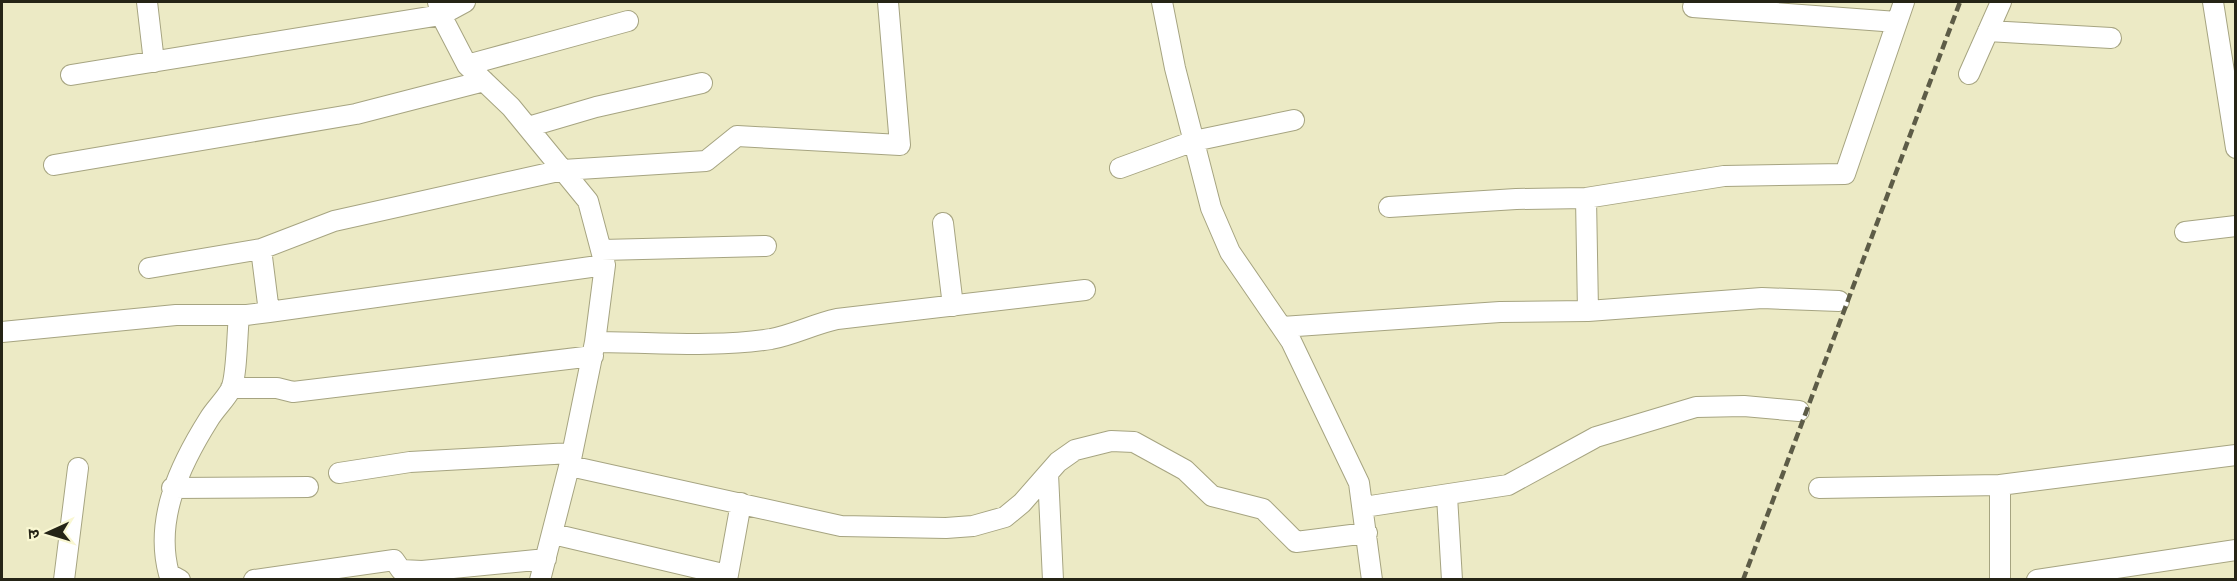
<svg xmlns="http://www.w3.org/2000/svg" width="2237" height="581" viewBox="0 0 2237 581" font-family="Roboto,'Noto Sans Devanagari',sans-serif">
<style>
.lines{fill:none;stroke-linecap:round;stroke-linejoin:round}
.minor-casing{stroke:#a6a481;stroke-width:22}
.minor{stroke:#fff;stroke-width:20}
.rail{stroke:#5d5c47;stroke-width:4.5;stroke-dasharray:9 4.5;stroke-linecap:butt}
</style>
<rect width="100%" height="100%" fill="#eceac5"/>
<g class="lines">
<g class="minor-casing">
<path id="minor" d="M147,2L154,62
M438,2L441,15L467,65L511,107L588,201L605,265L595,342L571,459L540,580
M1162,2L1175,68L1211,208L1230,252L1291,341L1359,483L1372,580
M2213,2L2236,148
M1693,7L1897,22
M1988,31L2111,38
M467,65L628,21
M1969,74L2001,2
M71,75L441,15L465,2
M528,127L596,107L702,83
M54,165L356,114L484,81
M1120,168L1194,141L1294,120
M1586,198L1588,311
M1389,207L1516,199L1586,198L1724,176L1845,174L1904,2
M943,223L953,306
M2185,232L2236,226
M602,250L766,246
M149,268L261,249L334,221L563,170L706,161L737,136L900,145L888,2
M269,312L605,265
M1282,327L1500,312L1588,311L1762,298L1839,301
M2,332L176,315H248
M595,342C653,342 714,348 771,339C793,335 814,324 837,319L1085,290
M231,388H277L293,392L593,356
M570,466L841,526L946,528L973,526L1005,517L1022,503L1058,462L1075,450L1111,441L1134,442L1185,470L1212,496L1263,509L1296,542L1367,533
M339,473L410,462L572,453
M1048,474L1053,580
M172,488L308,487
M1819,488L2000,485
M1447,496L1452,580
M1364,507L1508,485L1596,437L1696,407L1744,406L1799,411
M553,534L727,575
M64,580L78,468
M180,580L169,574C154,519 180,465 209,419C215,409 225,400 231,389C237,376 237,333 239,316L269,312L261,249
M254,580L394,560L401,570L422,571L546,559
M727,580L741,503
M2000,580V485L2236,455
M2037,580L2236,550"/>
</g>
<use href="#minor" class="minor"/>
<path class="rail" d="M1743,580L1960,2"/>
</g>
<rect width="2237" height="581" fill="none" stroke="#252416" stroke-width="6"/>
<g transform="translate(48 533) rotate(266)" stroke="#f9f7d2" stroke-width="4.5" paint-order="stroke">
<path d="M0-4.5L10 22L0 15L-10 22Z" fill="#252416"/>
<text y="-9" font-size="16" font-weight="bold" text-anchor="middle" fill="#252416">उ</text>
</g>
</svg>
